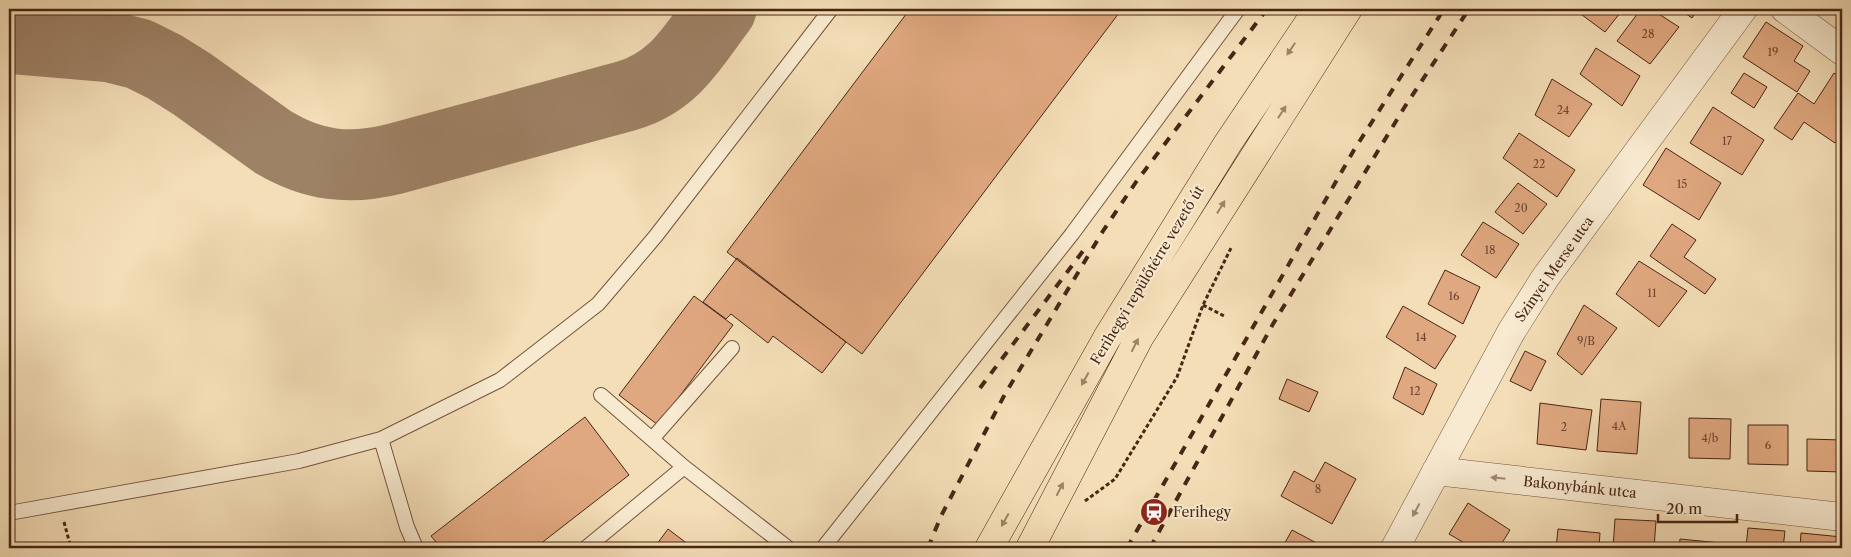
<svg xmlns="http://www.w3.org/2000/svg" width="1851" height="557" viewBox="0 0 1851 557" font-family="'Libre Caslon Text',serif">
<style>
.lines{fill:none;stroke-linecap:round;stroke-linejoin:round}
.taxiway{stroke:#9e8266;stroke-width:71}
.building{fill:#e0a880;stroke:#482615}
.lane-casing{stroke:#73543e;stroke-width:16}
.street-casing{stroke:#73543e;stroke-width:29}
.primary-casing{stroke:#482615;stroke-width:29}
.path{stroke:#482615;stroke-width:3;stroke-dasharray:4 2.5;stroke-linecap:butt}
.lane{stroke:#f8ead0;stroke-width:14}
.street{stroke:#f8ead0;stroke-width:28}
.primary{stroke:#f4deb7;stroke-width:28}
.rail{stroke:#482615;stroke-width:4;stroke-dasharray:9 9;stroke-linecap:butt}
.oneway{fill:#9e8266}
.oneway2{fill:#a08872}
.labels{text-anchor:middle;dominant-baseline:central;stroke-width:4;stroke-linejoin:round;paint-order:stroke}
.number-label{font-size:11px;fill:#6e4630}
.street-label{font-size:14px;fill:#482615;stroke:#f8ead0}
.poi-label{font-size:14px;fill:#482615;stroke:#f8ead0;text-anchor:start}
</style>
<rect width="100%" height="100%" fill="#f4deb7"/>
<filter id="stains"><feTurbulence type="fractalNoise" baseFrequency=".004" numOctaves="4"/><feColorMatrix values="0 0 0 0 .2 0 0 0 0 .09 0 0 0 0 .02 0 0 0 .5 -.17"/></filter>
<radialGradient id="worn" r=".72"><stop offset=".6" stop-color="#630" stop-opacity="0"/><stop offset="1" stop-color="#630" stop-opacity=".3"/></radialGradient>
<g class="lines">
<path class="taxiway" d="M16,39L111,47L139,54L165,67L192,84L273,142C313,166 349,170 394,159L626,96C675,82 692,47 721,9"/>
</g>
<path class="building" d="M910,9H1122L862,354L727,252Z
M1574,9H1614L1620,13L1605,32Z
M1641,9H1651L1679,27L1650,64L1617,41Z
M1679,9H1698L1692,18Z
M1766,22L1803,46L1794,61L1810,71L1797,92L1743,57Z
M1596,48L1640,76L1622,106L1580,74Z
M1744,73L1767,87L1754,108L1731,93Z
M1834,73L1842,78V136L1838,142L1837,141L1835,143L1804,122L1792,140L1774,128L1798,93L1814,104Z
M1552,79L1592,104L1569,137L1535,115Z
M1713,107L1764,140L1742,175L1690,143Z
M1519,133L1575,170L1557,197L1503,158Z
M1666,148L1721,183L1699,220L1643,185Z
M1518,183L1547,204L1523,234L1495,212Z
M1483,222L1519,244L1496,278L1461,255Z
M1672,224L1696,240L1684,257L1716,279L1705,294L1650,256Z
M737,258L846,342L822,373L773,336L768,343L731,314L726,319L703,302Z
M1639,261L1687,291L1659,327L1616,294Z
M1445,270L1480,287L1463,324L1428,304Z
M694,296L733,325L658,425L619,395Z
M1584,305L1617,328L1582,375L1557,354Z
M1403,306L1456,336L1435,369L1386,337Z
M1525,351L1546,361L1531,391L1510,381Z
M1405,367L1437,384L1423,415L1393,398Z
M1287,379L1318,392L1309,412L1279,399Z
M1601,399L1641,402L1637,454L1597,451Z
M1540,403L1592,410L1586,450L1537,444Z
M585,417L629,475L535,548H441L431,536Z
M1689,418L1731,419L1730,459L1689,458Z
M1748,425H1788V465L1748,464Z
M1807,439L1842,440V472L1807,471Z
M1325,462L1356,479L1332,524L1281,496L1294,471L1314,482Z
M1468,503L1510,530L1499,548H1473L1449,534Z
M1615,519L1656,521L1654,548H1613Z
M1748,528L1785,531L1783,548H1734L1735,546L1746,547Z
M668,529L693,548H654Z
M1558,529L1600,533L1599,548H1556Z
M1292,530L1326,548H1282Z
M1801,533L1842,537L1841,548H1800Z
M1680,539L1721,543L1720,548H1679Z"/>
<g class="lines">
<g class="lane-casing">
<path id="lane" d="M601,395L684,467L788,548
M381,439L407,527L416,548
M652,439L732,348
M9,513L299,461L381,439L500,380L598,304L655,237L831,9
M586,548L684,467
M823,548L1072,234L1238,9"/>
</g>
<g class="street-casing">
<path id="street" d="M1785,9L1842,51
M1436,471L1842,517
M1395,548L1511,332L1545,278L1743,9"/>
</g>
<g class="primary-casing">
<path id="primary" d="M989,548L1107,338L1228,143L1318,9
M1030,548L1139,338L1348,9"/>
</g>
<path class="path" d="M1203,305L1226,317
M1085,501L1115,479L1177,377L1203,305L1232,246
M64,522L71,548"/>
<use href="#lane" class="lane"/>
<use href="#street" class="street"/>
<use href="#primary" class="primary"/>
<path class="rail" d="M980,388L1083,251
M928,548L941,516L1005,394L1103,231L1136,182L1267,9
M1127,548L1354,150L1444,9
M1150,548L1273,324L1404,108L1469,9"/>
</g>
<defs><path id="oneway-solid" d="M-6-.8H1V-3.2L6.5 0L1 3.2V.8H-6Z" transform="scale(1.25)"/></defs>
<g class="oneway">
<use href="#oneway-solid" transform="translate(1291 49) rotate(124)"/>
<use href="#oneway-solid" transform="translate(1282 112) rotate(-57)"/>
<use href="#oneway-solid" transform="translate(1221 207) rotate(-58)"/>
<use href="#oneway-solid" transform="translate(1135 345) rotate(-63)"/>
<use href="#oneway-solid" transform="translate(1085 379) rotate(119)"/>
<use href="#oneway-solid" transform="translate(1060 489) rotate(-63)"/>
<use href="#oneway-solid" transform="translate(1005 520) rotate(119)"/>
</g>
<g class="oneway2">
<use href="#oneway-solid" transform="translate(1498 478) rotate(-174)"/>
<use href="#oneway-solid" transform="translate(1416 510) rotate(118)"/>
</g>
<defs>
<g id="station-disc" transform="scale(1.4375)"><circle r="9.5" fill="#8f2418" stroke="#f8ead0"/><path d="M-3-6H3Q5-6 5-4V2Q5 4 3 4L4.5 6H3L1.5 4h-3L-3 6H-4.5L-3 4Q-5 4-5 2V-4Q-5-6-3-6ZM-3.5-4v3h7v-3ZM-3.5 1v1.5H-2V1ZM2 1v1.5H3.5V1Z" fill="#fff"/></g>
</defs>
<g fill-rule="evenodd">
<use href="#station-disc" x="1154" y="512"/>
</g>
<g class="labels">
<g class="number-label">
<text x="1648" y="34">28</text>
<text x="1773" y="52">19</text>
<text x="1563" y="110">24</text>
<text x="1727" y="141">17</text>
<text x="1539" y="164">22</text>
<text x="1682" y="184">15</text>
<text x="1521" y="208">20</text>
<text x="1490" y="250">18</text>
<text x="1652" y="293">11</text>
<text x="1454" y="296">16</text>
<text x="1421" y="337">14</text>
<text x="1586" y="341">9/B</text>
<text x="1415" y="391">12</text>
<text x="1619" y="426">4A</text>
<text x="1564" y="427">2</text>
<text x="1710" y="438">4/b</text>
<text x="1768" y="445">6</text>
<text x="1318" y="489">8</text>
</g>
<g class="street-label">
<text transform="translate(1554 269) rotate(-55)">Szinyei Merse utca</text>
<text transform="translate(1147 275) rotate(-59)">Ferihegyi repülőtérre vezető út</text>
<text transform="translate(1580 487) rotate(6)">Bakonybánk utca</text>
</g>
<g class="poi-label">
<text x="1173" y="512">Ferihegy</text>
</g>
</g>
<rect width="1851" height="557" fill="none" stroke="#f4deb7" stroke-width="30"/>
<rect x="10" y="10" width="1831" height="537" fill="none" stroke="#482615" stroke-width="2.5"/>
<rect x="15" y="15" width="1821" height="527" fill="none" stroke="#482615"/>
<path d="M1658 514v8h79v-8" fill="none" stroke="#482615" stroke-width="2.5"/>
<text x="1666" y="514" font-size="15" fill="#482615" stroke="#f8ead0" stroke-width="4" paint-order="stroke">20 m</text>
<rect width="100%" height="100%" filter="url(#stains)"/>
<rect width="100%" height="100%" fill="url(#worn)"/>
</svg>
